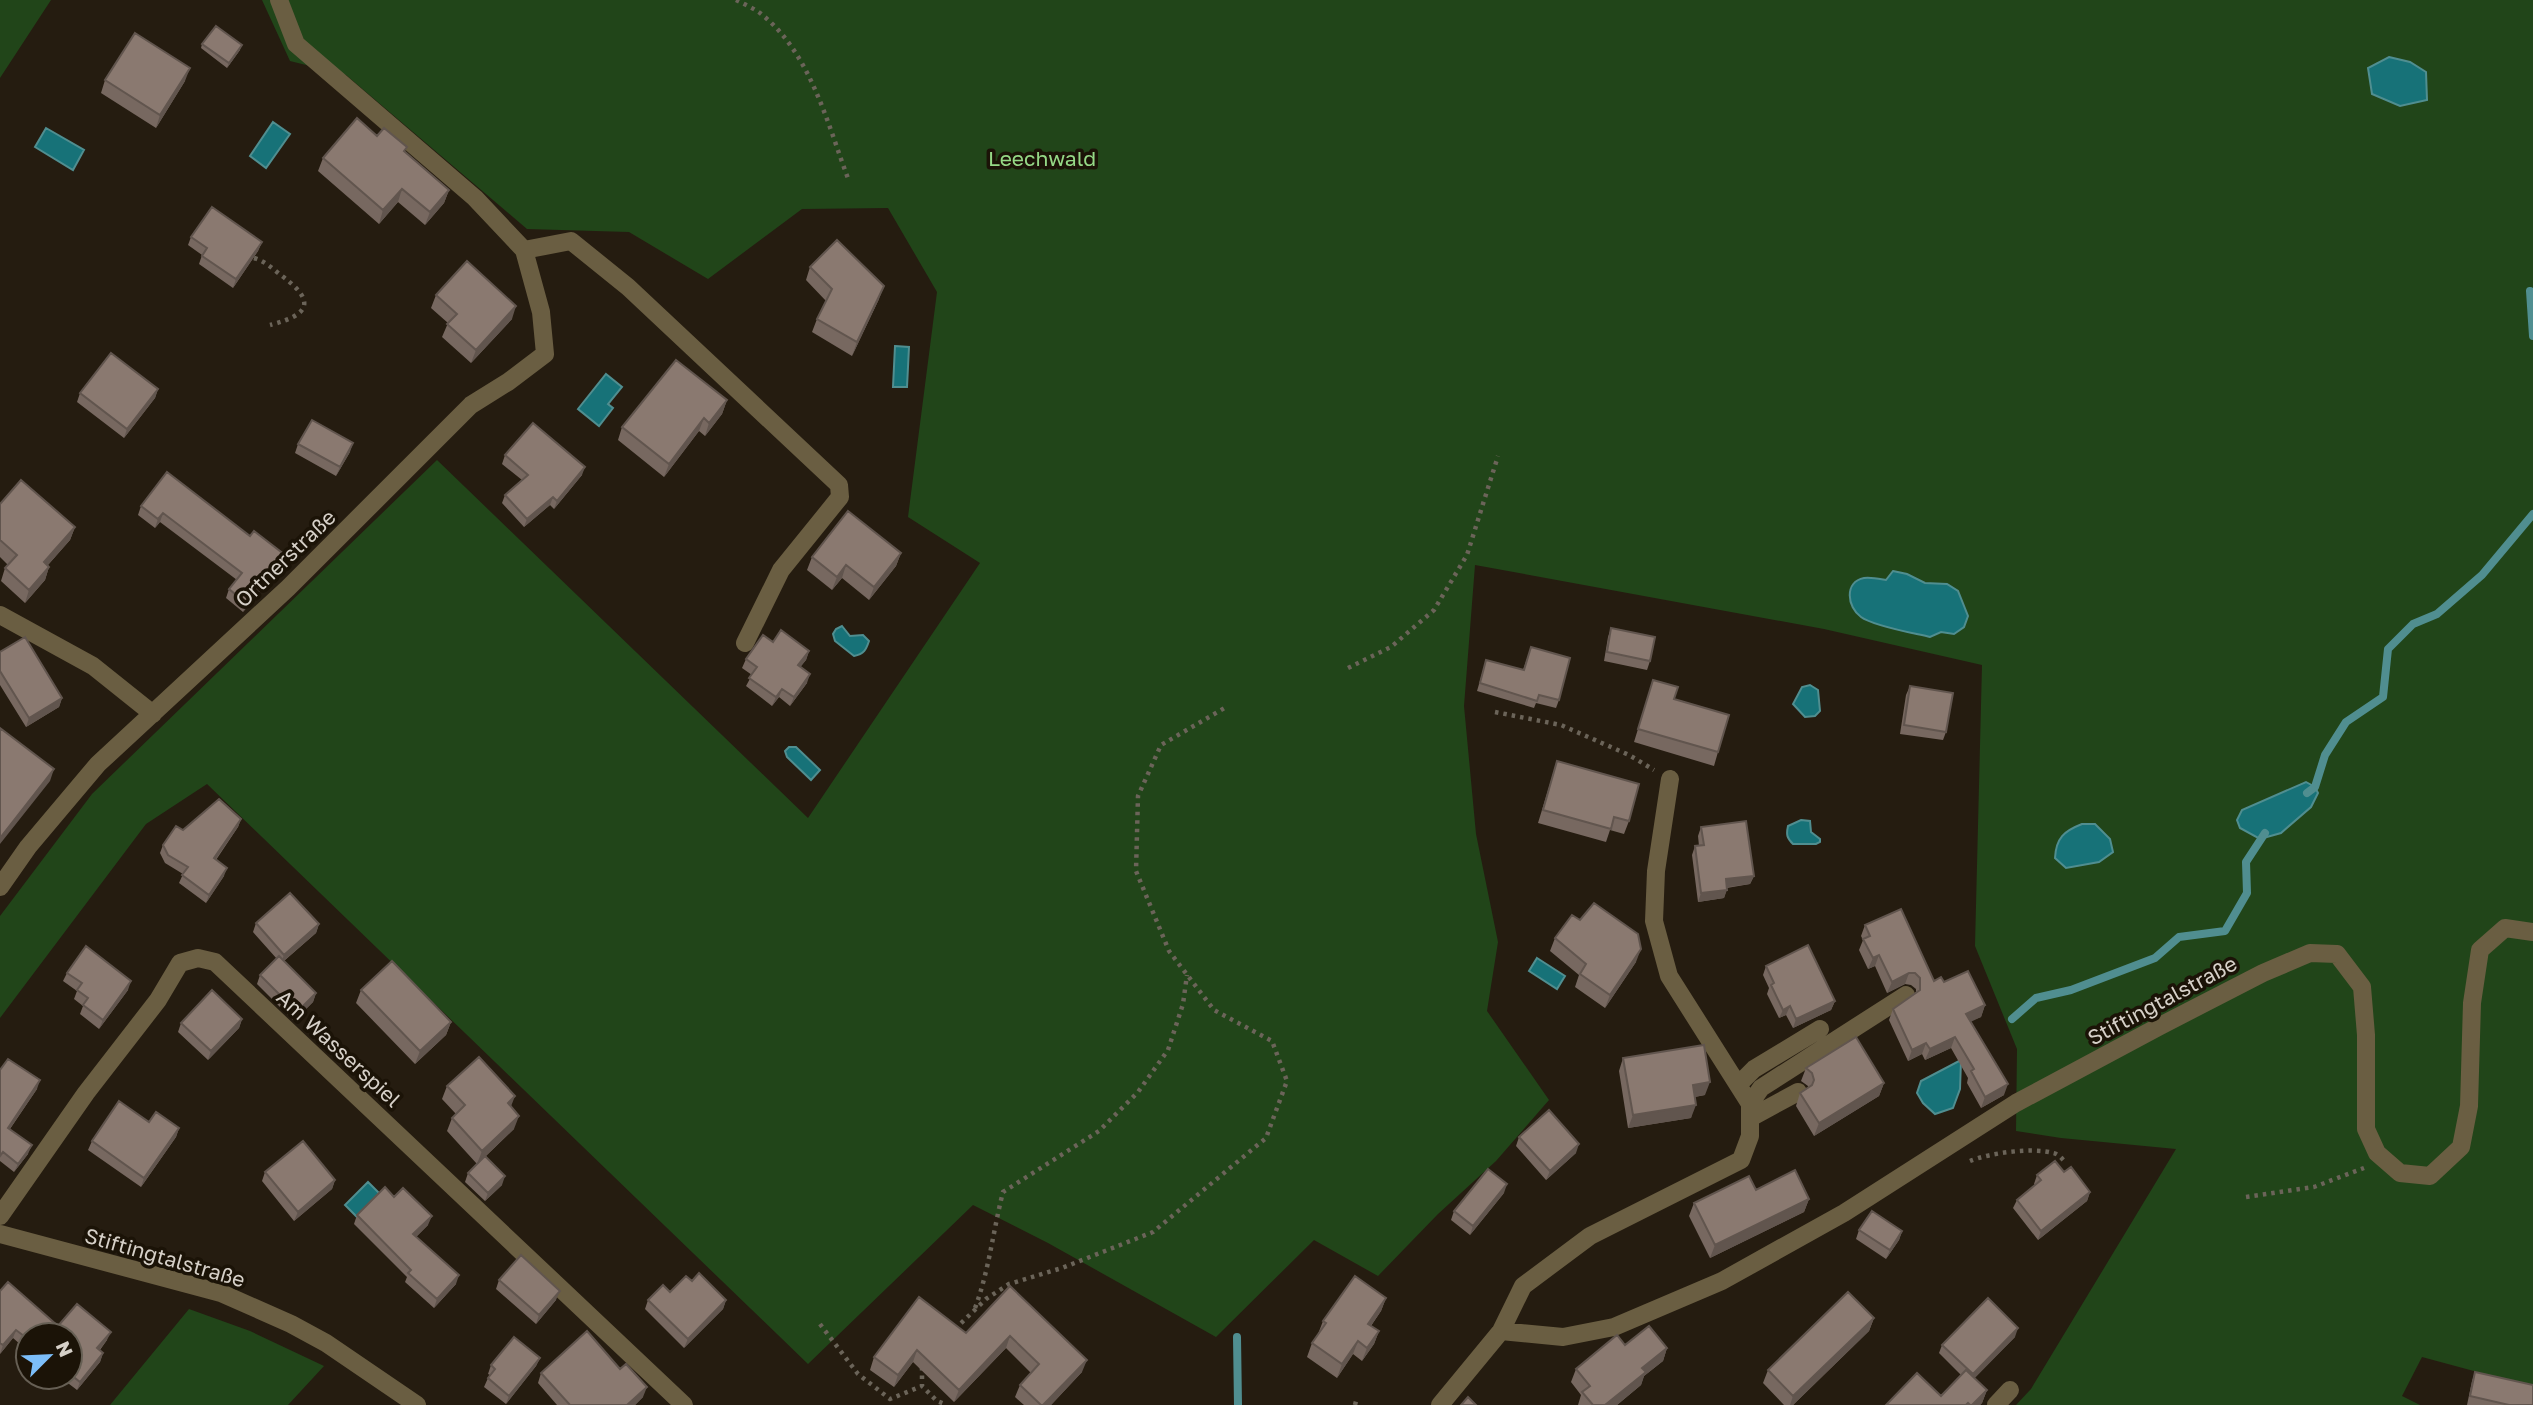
<svg xmlns="http://www.w3.org/2000/svg" width="2533" height="1405" viewBox="0 0 2533 1405" font-family="'Golos Text',sans-serif">
<style>
.green{fill:#214519;fill-rule:evenodd}
.water{fill:#177278;stroke:#508e90;stroke-width:2}
.lines{fill:none;stroke-linecap:round;stroke-linejoin:round}
.stream{stroke:#508e90;stroke-width:8}
.path{stroke:#6b6459;stroke-width:4.5;stroke-dasharray:3.5 5;stroke-linecap:butt}
.minor{stroke:#6a5e42;stroke-width:18}
.wall{fill:#776860}
.shaded-wall{fill:#61554e}
.building{fill:#8a7970;stroke:#61554e;stroke-width:2}
.labels{text-anchor:middle;dominant-baseline:central;stroke-width:7;stroke-linejoin:round;paint-order:stroke}
.park-label{font-size:21px;fill:#95d886;stroke:#1b1307}
.street-label{font-size:21px;fill:#d6d0c8;stroke:#1b1307}
</style>
<rect width="100%" height="100%" fill="#251c10"/>
<path class="green" d="M0,0H51L0,78Z
M262,0H2533V1387L2422,1357L2402,1396L2420,1405H2016L2031,1389L2176,1149L2061,1138L2016,1131L2017,1049L1975,946L1982,665L1824,629L1475,565L1464,706L1476,834L1498,942L1487,1011L1549,1100L1496,1161L1438,1214L1378,1276L1314,1240L1216,1337L1048,1243L973,1205L808,1364L207,784L146,824L0,1018V916L92,794L437,460L808,818L980,563L908,517L937,292L888,208L802,209L708,279L629,232L527,229L346,75L290,61ZM2306,782L2318,793C2307,812 2287,835 2263,836L2257,803Z
M189,1309L250,1331L324,1366L288,1405H110Z"/>
<path class="water" d="M2389,57L2410,62L2426,72L2427,100L2400,106L2372,94L2368,68Z
M273,122L290,134L266,168L250,156Z
M46,128L84,150L73,170L35,147Z
M895,346L909,347L907,387H893Z
M606,374L622,387L608,404L613,408L599,426L578,409Z
M1893,571L1907,574L1925,583L1947,584L1958,591L1968,616L1964,627L1954,634L1941,632L1930,637C1913,633 1873,626 1861,617C1847,607 1844,582 1864,578C1871,577 1880,579 1886,580Z
M842,626L850,636L863,635L869,641C866,650 864,654 854,656L835,641L833,634L836,629Z
M1810,685L1818,690L1820,711L1815,716L1805,717L1793,704L1802,687Z
M789,747H796L820,770L811,780L787,757L785,751Z
M2306,782L2315,787L2318,793L2311,807L2281,833L2260,839L2240,828L2237,820L2242,810Z
M1801,820L1810,821L1811,832L1820,839V842L1816,844H1793C1787,838 1786,835 1788,826Z
M2082,824H2095L2110,839L2113,852L2099,862L2066,868L2055,858C2056,838 2064,831 2082,824Z
M1537,958L1565,976L1557,989L1529,971Z
M1961,1060L1960,1089L1953,1108L1935,1114L1923,1103L1917,1093L1921,1081Z
M368,1182L382,1196L359,1219L345,1205Z"/>
<g class="lines">
<path class="stream" d="M2530,291L2533,336
M2307,793L2315,787L2325,755L2346,722L2383,697L2388,649L2413,624L2437,614L2482,575L2533,514
M2012,1019L2036,998L2071,990L2155,958L2179,937L2225,931L2247,893L2246,862L2265,833
M1237,1337L1238,1405"/>
<path class="path" d="M736,0C744,4 753,8 760,13C811,53 827,123 849,181
M254,258C265,261 273,269 282,276C317,302 309,315 270,325
M1348,668L1391,647L1434,610L1467,555L1498,456
M1495,712L1561,725L1629,755L1654,770
M1970,1161C1989,1153 2033,1147 2053,1153C2059,1154 2062,1159 2066,1163
M2246,1197L2314,1187L2364,1168
M975,1308C989,1271 993,1231 1003,1192L1099,1131L1138,1092L1168,1050L1183,1004L1187,975
M820,1324L858,1374L890,1399L922,1386
M955,1329L986,1299L1009,1284L1062,1268L1153,1232L1266,1138L1287,1081L1272,1041L1214,1010L1169,951L1136,871L1138,796L1161,745L1228,706
M922,1367V1386L937,1401L947,1405
M1355,1405L1357,1397"/>
<path class="minor" d="M524,250L571,241L628,287L839,485L840,497L781,570L745,643
M0,615L93,666L153,714
M0,887L28,847L98,764L288,588L471,405L508,382L545,354L541,312L524,250L475,198L296,44L279,0
M1738,1085L1754,1069L1820,1029
M1750,1104L1761,1088L1906,995
M1750,1118L1798,1092
M0,1216L86,1093L158,1000L180,963L198,958L215,962L684,1405
M0,1234L221,1293L291,1324L326,1343L417,1405
M1501,1331L1563,1337L1614,1327L1722,1281L1844,1213L2016,1103L2160,1026L2263,973L2310,953L2337,954L2362,987L2366,1035V1129L2377,1153L2400,1173L2430,1176L2461,1147L2469,1106L2472,1003L2480,950L2505,928L2533,932
M1440,1405L1501,1331L1523,1286L1590,1236L1741,1160L1750,1136V1104L1669,976L1654,921L1656,871L1670,779
M1996,1405L2010,1390"/>
</g>
<path class="wall" d="M202,44L240,50L227,68L201,48Z
M105,80L185,81L156,128L101,93Z
M377,136L405,152L449,190L444,203L425,225L398,202L379,224L318,171L323,158Z
M191,237L262,242L258,251L233,288L199,264L202,255L188,245Z
M810,267L879,299L852,356L812,332L817,319L826,301L806,280Z
M436,295L512,319L471,363L442,337L448,323L431,308Z
M158,389L155,398L124,438L77,402L80,393Z
M727,400L722,414L705,436L699,431L664,477L618,440L622,427Z
M298,444L350,452L336,476L295,453Z
M505,455L582,475L554,509L550,505L524,527L502,503L505,495L522,480L502,464Z
M167,472L282,564L243,612L226,598L229,589L237,580L160,522L155,528L138,515L141,506Z
M0,504L75,527L70,540L48,565L49,567L45,580L25,603L1,581L5,568L8,565L0,557Z
M901,553L896,566L869,600L842,578L832,590L807,570L812,557Z
M1611,628L1650,661L1647,670L1604,661L1608,637Z
M773,642L809,651L806,660L800,667L807,683L790,706L779,697L772,706L746,686L752,675L742,668L746,659Z
M1531,647L1559,700L1556,708L1536,703L1534,708L1477,691L1486,660L1523,670Z
M0,652L62,698L59,707L26,727L0,685Z
M1653,680L1674,699L1718,752L1714,766L1634,742Z
M1910,686L1946,732L1943,740L1900,734L1906,695Z
M1557,761L1629,821L1624,834L1610,830L1606,842L1538,823Z
M241,819L238,827L216,860L224,876L206,903L179,883L183,874L165,863L160,853L163,845L183,830Z
M1701,827L1754,876L1750,884L1727,888L1724,898L1698,902L1692,855L1695,846H1699L1698,836Z
M256,923L319,924L316,933L284,961L316,993L313,1002L294,1021L257,984L260,975L277,959L253,932Z
M1865,925L1934,981L1944,982L1985,1005L1981,1017L1970,1021L2004,1095L1981,1108L1967,1083L1968,1078L1951,1048L1925,1060L1922,1054L1908,1061L1889,1020L1893,1009L1916,992V989L1911,985L1905,984L1887,993L1875,966L1868,969L1859,950L1863,940L1861,936Z
M1555,938L1636,962L1605,1008L1575,987L1579,975L1550,951Z
M1766,966L1835,1001L1831,1010L1793,1028L1786,1015L1779,1018L1767,994L1769,988L1763,975Z
M67,973L128,990L99,1029L80,1014L83,1006L74,999L77,991L63,981Z
M361,990L451,1022L446,1035L415,1064L356,1003Z
M242,1019L239,1028L208,1060L178,1032L181,1023Z
M1623,1058L1705,1095L1695,1097L1691,1118L1628,1128L1619,1071Z
M1806,1068L1884,1083L1879,1096L1814,1136L1796,1106L1800,1093L1808,1088V1086L1801,1081Z
M0,1070L37,1089L10,1129L28,1154L14,1172L0,1161Z
M447,1086L511,1107L514,1129L486,1156L502,1185L485,1201L465,1182L468,1173L477,1164L447,1131L452,1118L456,1114L442,1099Z
M149,1122L179,1128L176,1137L141,1187L88,1150L92,1141Z
M1519,1137L1576,1153L1546,1180L1516,1146Z
M265,1172L335,1180L332,1189L294,1221L262,1181Z
M2064,1172L2090,1192L2087,1201L2038,1240L2013,1208L2017,1200L2035,1185L2034,1184L2037,1175Z
M1756,1190L1809,1199L1804,1212L1710,1258L1689,1216L1694,1203Z
M1504,1193L1470,1235L1451,1220L1454,1211Z
M394,1197L428,1225L416,1237L456,1284L434,1308L405,1282L407,1277L354,1224L357,1215Z
M1859,1230L1902,1231L1899,1240L1886,1259L1856,1239Z
M499,1280L556,1300L536,1324L496,1289Z
M692,1281L726,1300L723,1309L684,1348L645,1309L648,1300L670,1292Z
M1010,1286L1082,1372L1051,1405H1024L1015,1397L1020,1385L1031,1373L1006,1348L954,1402L913,1362L894,1387L870,1370L874,1357L966,1333Z
M0,1291L58,1326L107,1340L100,1350L103,1353L100,1362L77,1390L60,1377H70V1335H28V1351L13,1338L0,1354Z
M1386,1298L1381,1311L1371,1326L1379,1331L1374,1344L1362,1361L1353,1354L1337,1378L1307,1357L1312,1343L1318,1334L1323,1321Z
M1874,1318L1869,1331L1793,1405H1784L1763,1383L1768,1370Z
M2015,1337L1974,1378L1987,1390L1982,1403L1980,1405H1886L1941,1396L1961,1375L1939,1353L1942,1345Z
M1625,1345L1667,1348L1663,1361L1644,1376L1641,1385L1617,1405H1578L1581,1395L1571,1382L1576,1369Z
M540,1358L536,1366L506,1404L484,1387L488,1378L490,1375L488,1374L491,1365Z
M2475,1372L2533,1405H2467L2472,1381Z
M541,1373L643,1397L635,1405H557L538,1383Z"/>
<path class="shaded-wall" d="M242,45L240,50L227,68L229,63Z
M190,68L185,81L156,128L160,115Z
M402,189L398,202L379,224L383,210Z
M449,190L444,203L425,225L430,212Z
M262,242L258,251L233,288L236,279Z
M884,286L879,299L852,356L857,342Z
M516,306L512,319L471,363L476,350Z
M158,389L155,398L124,438L127,429Z
M727,400L722,414L705,436L709,423Z
M704,418L699,431L664,477L669,464Z
M353,443L350,452L336,476L340,467Z
M585,467L582,475L554,509L557,501Z
M553,497L550,505L524,527L527,519Z
M163,513L160,522L155,528L158,519Z
M75,527L70,540L39,575L44,562Z
M901,553L896,566L869,600L874,587Z
M285,555L282,564L243,612L246,603Z
M846,565L842,578L832,590L837,577Z
M49,567L45,580L25,603L29,590Z
M809,651L806,660L795,674L798,665Z
M810,674L807,683L790,706L794,697Z
M782,689L779,697L772,706L776,697Z
M62,698L59,707L26,727L29,718Z
M54,769L50,781L0,844V838Z
M241,819L238,827L211,866L214,858Z
M227,868L224,876L206,903L209,895Z
M1754,876L1750,884L1722,888L1726,879Z
M1727,890L1724,898L1698,902L1701,893Z
M319,924L316,933L281,963L284,955Z
M1641,949L1636,962L1605,1008L1610,995Z
M1879,955L1875,966L1868,969L1873,958Z
M1909,973L1905,984L1887,993L1892,982Z
M131,981L128,990L99,1029L103,1020Z
M316,993L313,1002L294,1021L297,1012Z
M1835,1001L1831,1010L1793,1028L1796,1019Z
M1985,1005L1981,1017L1962,1026L1966,1014Z
M1790,1006L1786,1015L1779,1018L1783,1010Z
M242,1019L239,1028L208,1060L211,1051Z
M451,1022L446,1035L415,1064L420,1051Z
M1955,1037L1951,1048L1925,1060L1930,1049Z
M1926,1043L1922,1054L1908,1061L1912,1050Z
M40,1080L37,1089L5,1136L8,1128Z
M1710,1082L1705,1095L1688,1098L1693,1085Z
M1884,1083L1879,1096L1814,1136L1819,1123Z
M2008,1084L2004,1095L1981,1108L1985,1097Z
M515,1096L510,1109L508,1103Z
M1696,1105L1691,1118L1628,1128L1633,1115Z
M519,1116L514,1129L477,1164L482,1151Z
M179,1128L176,1137L141,1187L144,1178Z
M1579,1144L1576,1153L1546,1180L1550,1171Z
M32,1145L28,1154L14,1172L18,1164Z
M505,1176L502,1185L485,1201L488,1193Z
M335,1180L332,1189L294,1221L298,1212Z
M1507,1184L1504,1193L1470,1235L1473,1226Z
M2090,1192L2087,1201L2038,1240L2041,1231Z
M1809,1199L1804,1212L1710,1258L1715,1245Z
M432,1216L428,1225L410,1243L413,1234Z
M1902,1231L1899,1240L1886,1259L1890,1250Z
M459,1275L456,1284L434,1308L437,1299Z
M560,1291L556,1300L536,1324L539,1315Z
M1386,1298L1381,1311L1363,1337L1368,1324Z
M726,1300L723,1309L684,1348L688,1339Z
M1874,1318L1869,1331L1793,1405H1790L1793,1396Z
M2018,1328L2015,1337L1970,1383L1973,1374Z
M16,1330L13,1338L0,1354L3,1345Z
M1379,1331L1374,1344L1362,1361L1367,1348Z
M111,1332L107,1340L94,1357L97,1348Z
M1010,1336L1006,1348L954,1402L959,1390Z
M1358,1341L1353,1354L1337,1378L1342,1364Z
M1667,1348L1663,1361L1644,1376L1641,1385L1617,1405H1605L1642,1368Z
M917,1350L913,1362L894,1387L898,1375Z
M103,1353L100,1362L77,1390L80,1382Z
M540,1358L536,1366L506,1404L509,1396Z
M1087,1360L1082,1372L1051,1405H1043Z
M647,1387L643,1397L635,1405H627Z
M1987,1390L1982,1403L1980,1405H1972Z"/>
<path class="building" d="M216,26L242,45L229,63L202,44Z
M135,33L190,68L160,115L105,80Z
M357,118L377,136L384,128L407,147L404,151L449,190L430,212L402,189L383,210L323,158Z
M212,207L262,242L236,279L202,256L207,248L191,237Z
M837,240L884,286L857,342L817,319L832,289L810,267Z
M467,261L516,306L476,350L447,324L457,314L436,295Z
M111,353L158,389L127,429L80,393Z
M676,360L727,400L709,423L704,418L669,464L622,427Z
M312,420L353,443L340,467L298,444Z
M533,423L585,467L557,501L553,497L527,519L505,495L528,475L505,455Z
M167,472L250,536L254,531L285,555L246,603L229,589L242,573L163,513L158,519L141,506Z
M21,480L75,527L44,562L49,567L29,590L5,568L17,555L0,540V504Z
M848,511L901,553L874,587L846,565L837,577L812,557Z
M1611,628L1655,637L1650,661L1607,652Z
M781,630L809,651L798,665L810,674L794,697L782,689L776,697L749,678L757,667L746,659L763,635L773,642Z
M25,637L62,698L29,718L0,671V652Z
M1531,647L1570,658L1559,700L1539,695L1537,701L1480,683L1486,660L1524,670Z
M1653,680L1678,687L1674,699L1729,715L1718,752L1638,729Z
M1910,686L1953,693L1946,732L1904,725Z
M0,728L54,769L0,838Z
M1557,761L1639,784L1629,821L1614,817L1611,829L1543,810Z
M219,799L241,819L214,858L227,868L209,895L182,875L188,867L168,855L163,845L176,826L183,830Z
M1746,821L1754,876L1726,879L1727,890L1701,893L1695,846L1704,845L1701,827Z
M290,893L319,924L284,955L256,923Z
M1594,903L1638,934L1641,949L1610,995L1580,974L1586,964L1555,938L1572,915L1580,920Z
M1901,909L1934,981L1941,977L1944,982L1968,971L1985,1005L1966,1014L2008,1084L1985,1097L1971,1071L1974,1069L1955,1037L1930,1049L1926,1043L1912,1050L1893,1009L1920,990V978L1915,973H1909L1892,982L1879,955L1873,958L1863,939L1870,936L1865,925Z
M1808,945L1835,1001L1796,1019L1790,1006L1783,1010L1771,985L1774,983L1766,966Z
M86,946L131,981L103,1020L83,1005L88,998L77,990L82,983L67,973Z
M279,956L316,993L297,1012L260,975Z
M392,961L451,1022L420,1051L361,990Z
M212,990L242,1019L211,1051L181,1023Z
M1856,1037L1884,1083L1819,1123L1800,1093L1812,1085L1814,1080L1812,1073L1806,1068Z
M1704,1045L1710,1082L1693,1085L1696,1105L1633,1115L1623,1058Z
M479,1057L515,1096L508,1103L519,1116L482,1151L452,1118L465,1105L447,1086Z
M8,1059L40,1080L8,1128L32,1145L18,1164L3,1152L0,1156V1070Z
M119,1101L149,1122L156,1112L179,1128L144,1178L92,1141Z
M1549,1110L1579,1144L1550,1171L1519,1137Z
M303,1141L335,1180L298,1212L265,1172Z
M485,1156L505,1176L488,1193L468,1173Z
M2055,1161L2064,1172L2071,1167L2090,1192L2041,1231L2017,1200L2041,1180L2037,1175Z
M1488,1169L1507,1184L1473,1226L1454,1211Z
M1795,1170L1809,1199L1715,1245L1694,1203L1749,1176L1756,1190Z
M385,1187L394,1197L403,1188L432,1216L413,1234L459,1275L437,1299L408,1273L411,1270L357,1215Z
M1872,1211L1902,1231L1890,1250L1859,1230Z
M521,1255L560,1291L539,1315L499,1280Z
M699,1273L726,1300L688,1339L648,1300L663,1285L670,1292L686,1276L692,1281Z
M1355,1276L1386,1298L1368,1324L1379,1331L1367,1348L1358,1341L1342,1364L1312,1343L1326,1323L1323,1321Z
M8,1282L58,1326L77,1304L111,1332L97,1348L103,1353L80,1382L70,1374V1335H28V1339L16,1330L3,1345L0,1343V1291Z
M1010,1286L1087,1360L1043,1405H1041L1020,1385L1039,1364L1010,1336L959,1390L917,1350L898,1375L874,1357L919,1297L966,1333Z
M1848,1292L1874,1318L1793,1396L1768,1370Z
M1988,1298L2018,1328L1973,1374L1942,1345Z
M1649,1326L1667,1348L1642,1368L1646,1372L1605,1405H1593L1582,1392L1590,1386L1576,1369L1617,1335L1625,1345Z
M587,1331L620,1369L626,1364L647,1387L627,1405H570L541,1373Z
M514,1337L540,1358L509,1396L488,1378L495,1369L491,1365Z
M1966,1370L1987,1390L1972,1405H1970L1968,1403L1966,1405H1886L1917,1373L1941,1396Z
M2475,1372L2533,1385V1405H2509L2470,1396Z
M1468,1397L1476,1405H1461Z"/>
<g class="labels">
<g class="park-label">
<text x="1042" y="158">Leechwald</text>
</g>
<g class="street-label">
<text transform="translate(285 558) rotate(-44)">Ortnerstraße</text>
<text transform="translate(2162 1000) rotate(-28)">Stiftingtalstraße</text>
<text transform="translate(339 1048) rotate(43)">Am Wasserspiel</text>
<text transform="translate(165 1257) rotate(16)">Stiftingtalstraße</text>
</g>
</g>
<g transform="translate(49 1356) rotate(66)"><circle r="33" fill="#1b1307" stroke="#665f54" stroke-width="2"/>
<path d="M0-5L12 26L0 18L-12 26Z" fill="#7cbef9"/>
<text y="-10" font-size="19" font-weight="bold" text-anchor="middle" fill="#d6d0c8">N</text>
</g>
</svg>
